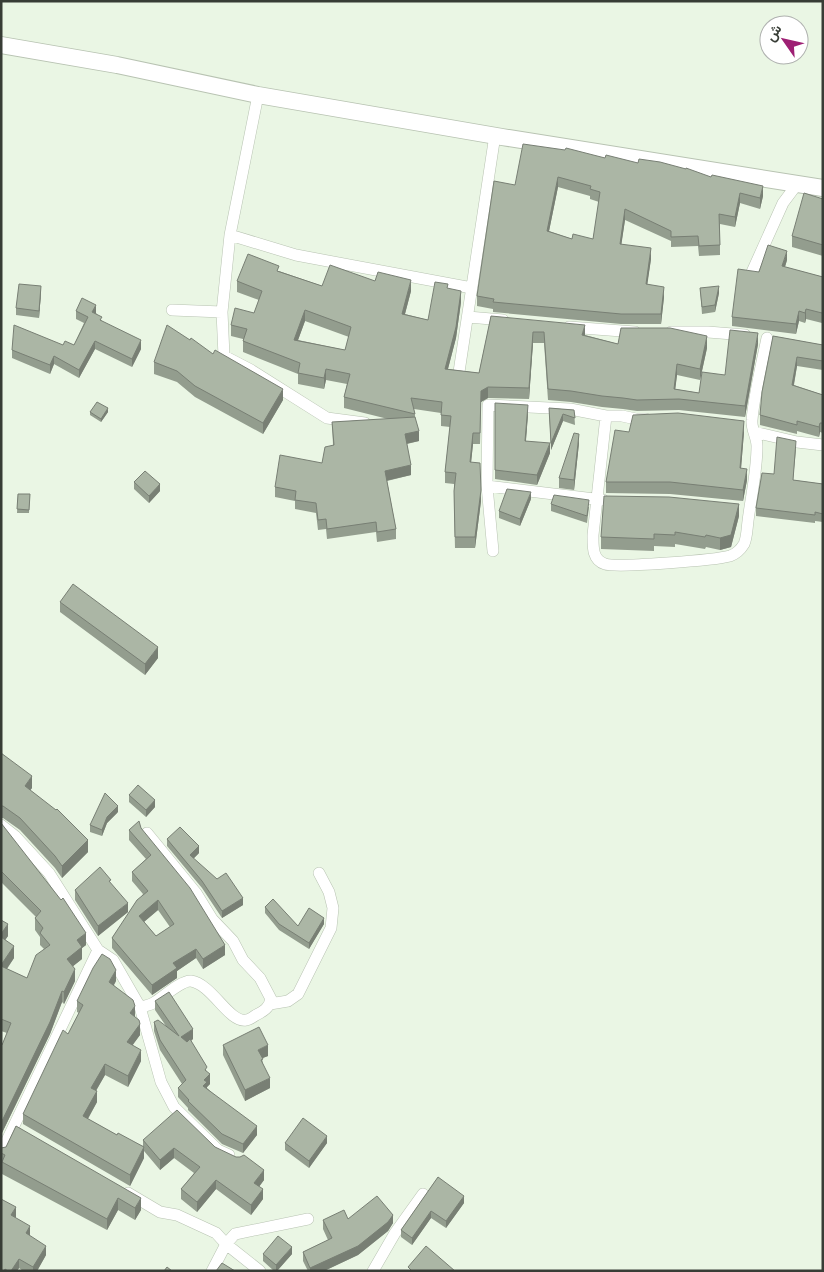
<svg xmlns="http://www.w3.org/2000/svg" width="824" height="1272" viewBox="0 0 824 1272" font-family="'IBM Plex Sans',Vazirmatn,sans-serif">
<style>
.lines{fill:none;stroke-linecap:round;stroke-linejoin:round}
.street-casing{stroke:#b8c3b2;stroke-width:12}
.secondary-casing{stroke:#b8c3b2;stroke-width:18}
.street{stroke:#fff;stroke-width:11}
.secondary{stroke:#fff;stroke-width:16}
.wall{fill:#939d8e;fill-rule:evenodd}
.shaded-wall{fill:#787f74}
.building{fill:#abb6a5;stroke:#787f74;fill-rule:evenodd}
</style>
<rect width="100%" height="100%" fill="#eaf6e4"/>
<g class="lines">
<g class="street-casing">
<path id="street" d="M258,95L230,235L222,312L224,356L251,370L327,418L365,423
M230,235L296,255L472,288
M752,272L783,203L798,183
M172,310L222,312
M468,317L503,320
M569,327L635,332
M671,332H708L745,335
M459,372L495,135
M606,416L593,535C593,546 592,560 605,564C617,568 716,560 730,556C736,554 741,549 744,544C747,538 747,528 748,521C751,497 757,471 757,446C757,437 751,429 752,420C754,395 762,363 767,338
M754,432L797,442L823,445
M487,486L603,500
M493,551L487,486L488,405L570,409L606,416H622L636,419H646
M1,825L15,836L49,873L98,950L113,960L140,1007L161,1082L174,1107L218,1150L229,1155
M270,1004L288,1001L298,994L331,928L333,908L329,892L319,873
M140,1007C145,1006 151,1005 155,1002C163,997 182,980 191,981C212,984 229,1023 246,1020C249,1020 253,1017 256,1015C264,1011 269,1008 271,999L260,978L243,960L233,941L212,919L196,893L147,833
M1,1153L98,950
M128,1193L160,1212L177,1215L216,1233L226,1244L260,1271
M212,1271L226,1244L235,1234L308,1219
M373,1271L395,1233L423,1194"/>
</g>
<g class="secondary-casing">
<path id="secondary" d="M1,45L117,65L258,95L502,137L823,188"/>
</g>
<use href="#street" class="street"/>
<use href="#secondary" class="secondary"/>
</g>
<path class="wall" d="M605,158L763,196L760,209L740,203L735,227L720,224V255L699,256L698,246L671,247V241L625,220L621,245L651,259L647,284L664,297L661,324H621L493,312V309L477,306V296L515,185ZM558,187L590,196V199L599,202L593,239H572L549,231Z
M823,199V256L792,247V236Z
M787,260L785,267L823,277L822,323L806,319L805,323L799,321L796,334L732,326V317L759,272Z
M279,271L322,286L375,281L411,291L405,314L428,320L448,288L461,302L456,338L448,369L479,373L491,316L585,335L618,344L707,348L700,380L677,375L675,389L699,393L725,375L758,344L745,417L679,410L637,411L623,409L602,407L571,402L548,400L544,343H533L529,399L488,398L481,402L480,444H473L471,462L481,501L475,548H455L454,502V484L445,483V472L450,427L441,426V413L414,409L419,441L407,444L411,475L387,481L396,529V539L377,542L376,532L327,539L326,529L318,530L316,513L295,509V501L275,497V487L322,463L333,445L332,422L388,419L344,408V397L347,384L326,380L324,389L298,384V374L243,352V339L231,336V325L254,313L259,300L237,292V281ZM305,321L349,337L345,350L298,340Z
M700,288L719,293L715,312L702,314Z
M41,293L39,318L16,315V308Z
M76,311L96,313L102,321L141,349L132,367L95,349L79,378L54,364L50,374L12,358V350L63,345H74L84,323L76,319Z
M773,336L823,345V370L797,366L794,385L823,395V433L820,432L819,437L797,431V434L760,425V415Z
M190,340L213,354L283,400L263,434L195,397L177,382L154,374V362Z
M495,403L528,414L526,441L550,453L537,485L495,479Z
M549,408L574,410L575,425L563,421L551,450Z
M90,412H108L101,422L90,415Z
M629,432H744L741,469L747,480L743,501L670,494L606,493V482Z
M579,443L574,490L559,488V478Z
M796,449L793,480L823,484V522L815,521V523L756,516V508L774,474Z
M134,482L160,491L149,503L134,489Z
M18,494H30L29,513H17Z
M531,499L520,526L499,518V511Z
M551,504L589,507L587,523L551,511Z
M739,516L731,547L720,550L706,547L705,549L675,544V547L654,546V551L601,549V537Z
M60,602L158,658L145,675L60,612Z
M1,753L32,788L30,790L88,852L62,878L55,868L20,830L3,818H1Z
M129,795L155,807L146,817L129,802Z
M118,812L107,823L102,836L90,832V825Z
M1,823L86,945L82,948V959L73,966L75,981L64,1004L62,1002L50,1034L1,1135V1045H2L7,1033L1,1031V920L8,936L5,940L14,958L7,969L27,978L44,949L40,945V937L35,930V918L36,917L1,882Z
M141,828L225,955L203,969L196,958L177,971V978L152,995L112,948V938L143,894L132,881V872L146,859L129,840V830ZM158,910L170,927L156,936L144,922Z
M167,839L199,853L193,859L243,905L222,918L202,888L167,846Z
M75,890L128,912L98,936L75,900Z
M265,907L298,926L324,924L309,949L279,930L265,913Z
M116,981L114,985L135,1017L140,1035L132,1045L141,1061L128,1087L105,1075L96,1091L97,1102L88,1119L117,1135L143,1146V1140L215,1147L264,1180L259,1187L263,1199L251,1215L216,1189L197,1212L181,1199V1189L194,1173L174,1158L160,1170L144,1151V1158L130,1186L23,1124V1114L68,1034L79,1013L77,1012V1001Z
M155,1001L193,1039L191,1041L207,1072L210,1084L207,1087V1088L257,1135L243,1153L222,1144L188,1110V1108L178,1097V1088L182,1084L160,1050L154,1031V1022L166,1026L155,1010Z
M223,1045L268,1056L262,1058L263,1064L270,1088L245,1101L223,1055Z
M16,1126L141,1210L135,1220L118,1210L107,1230L2,1174L1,1148L6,1147Z
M285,1143H327L309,1168L285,1150Z
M438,1177L464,1203L446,1228L431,1218L412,1245L401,1237V1230Z
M1,1199L16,1217L15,1218L46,1255L37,1271H23L19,1268L17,1271H1Z
M348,1219L393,1223L388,1231L358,1255L324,1271H308L303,1261V1252L328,1240L323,1229V1220Z
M263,1254H292L277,1271H274L263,1261Z"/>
<path class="shaded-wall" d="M558,177V187L547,241V231Z
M763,186V196L760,209V198Z
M740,193V203L735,227V217Z
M625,209V220L620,254V244Z
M651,248V259L646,294V284Z
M787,251V260L782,276V266Z
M411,280V291L402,325V314Z
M41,286V293L39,318V311Z
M719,286V293L715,312V305Z
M664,287V297L661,324V314Z
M461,291V302L456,338L445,380V369Z
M96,305V313L92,320V312Z
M806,309V319L805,323V313Z
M305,310V321L294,351V340Z
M799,311V321L796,334V324Z
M585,325V336L582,335Z
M533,332V343L529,399V388Z
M758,333V344L745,417V406Z
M707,336V348L700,380V369Z
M141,340V349L132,367V359Z
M95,341V349L79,378V370Z
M54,356V364L50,374V365Z
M797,357V366L792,394V385Z
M677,364V375L674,400V389Z
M326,369V380L324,389V378Z
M488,387V398L481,402L480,444L481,391Z
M283,389V400L263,434V423Z
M528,405V414L525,451V441Z
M108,408V412L101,422V419Z
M563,414V421L551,450V443Z
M744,421V432L740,480V468Z
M820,423V432L819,437V427Z
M419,431V441L405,444V434Z
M473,433V444L470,473V462Z
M579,434V443L574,490V480Z
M550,443V453L537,485V475Z
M411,465V475L385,481V471Z
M747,469V480L743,501V490Z
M160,484V491L149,503V496Z
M481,490V501L475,548V537Z
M531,492V499L520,526V519Z
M739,504V516L731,547L720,550V538Z
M158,647V658L145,675V664Z
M32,776V788L25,797V786Z
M155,800V807L146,817V810Z
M118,806V812L107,823L102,836V830L107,817Z
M88,840V852L62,878V866Z
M199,846V853L190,862V855Z
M243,898V905L222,918V911Z
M158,900V910L139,926V916Z
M128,903V912L98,936V926Z
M324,918V924L309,949V943Z
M8,924V936L1,946V934Z
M86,933V945L82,948V959L67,971V959L77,940Z
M225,945V955L203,969V959Z
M14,946V958L1,977V965Z
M196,949V958L177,971V978L152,995V985L173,963Z
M75,969V981L64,1004V992Z
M116,970V981L109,993V982Z
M62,991V1002L50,1034L1,1135V1123Z
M135,1006V1017L130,1013Z
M140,1024V1035L127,1053V1042Z
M193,1029V1039L181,1047V1037Z
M268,1045V1056L258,1060V1050Z
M141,1050V1061L128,1087V1076Z
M105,1064V1075L91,1099V1088Z
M210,1074V1084L207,1087V1092L203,1095L204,1080Z
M270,1078V1088L245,1101V1090Z
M97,1091V1102L83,1127V1116Z
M257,1126V1135L243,1153V1144Z
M327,1136V1143L309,1168V1161Z
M144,1147V1158L130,1186V1175Z
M174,1148V1158L160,1170V1160Z
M264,1170V1180L254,1193V1183Z
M216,1180V1189L197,1212V1202Z
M263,1189V1199L251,1215V1205Z
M464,1196V1203L446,1228V1221Z
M118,1198V1210L107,1230V1219Z
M141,1198V1210L135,1220V1208Z
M16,1207V1217L11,1225V1215Z
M431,1211V1218L412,1245V1238Z
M393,1215V1223L388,1231L358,1255L324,1271H310V1268Z
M30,1226V1236L26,1233Z
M46,1246V1255L37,1271H33V1267Z
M292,1247V1254L277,1271H276V1265Z
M19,1259V1268L17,1271H11Z"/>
<path class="building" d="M523,144L565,150L566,148L605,158L606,155L638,163L639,159L660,162L686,169V168L711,177L712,175L763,186L760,198L740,193L735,217L719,214L720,245L699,246L698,236L671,237V231L625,209L620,244L651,248L646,284L664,287L661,314H621L493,302L494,299L477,296L494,181L515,185ZM558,177L591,186L590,189L600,192L593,239L573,234L572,239L547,231Z
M804,193L823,199V245L792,236Z
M768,245L787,251L782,266L823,277V310L822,313L806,309L805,313L799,311L796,324L732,317L738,269L759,272Z
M248,254L279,266L277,271L322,286L330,265L375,281L378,272L411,280L402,314L428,320L435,282L448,284L447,288L461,291L456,327L445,369L479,373L491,316L585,325L582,335L618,344L621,328H670L707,336L700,369L677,364L674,389L699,393L702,372L725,375L730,330L758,333L745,406L679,399L637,400L623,398L602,396L571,391L548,389L544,332H533L529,388L488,387L481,391L480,433H473L470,462L480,463L481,490L475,537H455L454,491L456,473L445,472L451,416L441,415L442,402L411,398L415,414L344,397L350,374L326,369L324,378L298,373L300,363L243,341L247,329L231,325L235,308L254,313L262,291L237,281ZM305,310L351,327L345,350L294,340Z
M19,284L41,286L39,311L16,308Z
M719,286L715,305L702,307L700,288Z
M82,298L96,305L92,312L102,317L100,320L141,340L132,359L95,341L79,370L54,356L50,365L12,350L14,325L63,345L65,341L74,345L88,317L76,311Z
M167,325L190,340L191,338L213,354L215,350L283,389L263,423L195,386L177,371L154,362Z
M773,336L823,345V361L797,357L792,385L823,395V423H820L819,427L797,421V425L760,415L762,392Z
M97,402L108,408L101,419L90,412Z
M495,403L528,405L525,441L550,443L537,475L495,470Z
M549,408L574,410L575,418L563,414L551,443Z
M678,413L744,421L740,468L747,469L743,490L670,482H606L615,430L629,432L633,415Z
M415,417L419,431L405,434L411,465L385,471L396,529L377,532L376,522L327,529L326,519L318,520L316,503L295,500L296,491L275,487L280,455L322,463L325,447L334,445L332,422Z
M574,433L579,434L574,480L559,478Z
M777,437L796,441L793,480L823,484V514L815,512V515L756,508L762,473L774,474Z
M145,471L160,484L149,496L134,482Z
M507,489L531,492L520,519L499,511Z
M18,494H30L29,510L17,509Z
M554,495L589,500L587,516L551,504Z
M604,496L669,497L739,504L731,535L720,538L706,535L705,537L675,532V535L654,534V539L601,537Z
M73,584L158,647L145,664L60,602Z
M1,753L32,776L25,786L56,810L57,809L88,840L62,866L55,856L20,818L3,806H1Z
M138,785L155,800L146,810L129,795Z
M105,793L118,806L107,817L102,830L90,825Z
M139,821L141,828L190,888L225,945L203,959L196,949L173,963L177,968L152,985L112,938L137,900L148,891L132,872L151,855L129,830ZM158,900L174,924L156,936L139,916Z
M1,823L61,900L63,898L86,933L77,940L82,947L67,959L75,969L64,992L62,991L50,1022L1,1123V1045H2L11,1023L1,1019V966L27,978L36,955L50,945L40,933L43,928L35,918L41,911L1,871Z
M180,827L199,846L190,855L217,879L226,873L243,898L222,911L202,881L167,839Z
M100,867L111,880L109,881L128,903L98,926L75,890Z
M273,899L298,926L309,908L324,918L309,943L279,924L265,907Z
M1,920L8,924L1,934Z
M1,937L14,946L1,965Z
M102,954L110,959L116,970L109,982L133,1000L135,1006L130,1013L139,1020L140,1024L127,1042L141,1050L128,1076L105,1064L91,1088L97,1091L83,1116L117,1135L118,1133L144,1147L130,1175L23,1114L63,1030L68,1034L83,1005L77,1001L93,968Z
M169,992L193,1029L181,1037L187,1042L190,1039L207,1067L205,1070L210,1074L204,1080L207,1082L203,1086L257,1126L243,1144L222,1134L188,1101L189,1100L178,1088L186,1080L160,1040L154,1022L158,1020L179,1036L155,1001Z
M259,1027L268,1045L258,1050L263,1059L261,1060L270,1078L245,1090L223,1045Z
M177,1110L215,1147L236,1157H240L244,1155L264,1170L254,1183L263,1189L251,1205L216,1180L197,1202L181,1189L200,1167L174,1148L160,1160L143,1140Z
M303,1118L327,1136L309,1161L285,1143Z
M16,1126L141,1198L135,1208L118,1198L107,1219L2,1162L5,1155L1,1153V1148L6,1147Z
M438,1177L464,1196L446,1221L431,1211L412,1238L401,1230Z
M377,1196L393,1215L388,1222L358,1246L310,1268L303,1252L332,1238L323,1220L344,1210L348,1219Z
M1,1199L16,1207L11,1215L30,1226L26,1233L46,1246L33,1267L19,1259L11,1271H8L5,1269L4,1271H1Z
M278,1236L292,1247L276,1265L263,1254Z
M426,1246L455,1271H412L408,1267Z
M222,1263L235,1271H216Z
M167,1267L172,1271H164Z"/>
<rect width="824" height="1272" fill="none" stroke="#383d36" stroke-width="5"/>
<g transform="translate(784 40) rotate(304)"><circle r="24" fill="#ffffff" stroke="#afb1af"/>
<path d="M0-4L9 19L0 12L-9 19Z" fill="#9e2074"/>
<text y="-8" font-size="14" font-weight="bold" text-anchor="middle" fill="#383d36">ش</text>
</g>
</svg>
